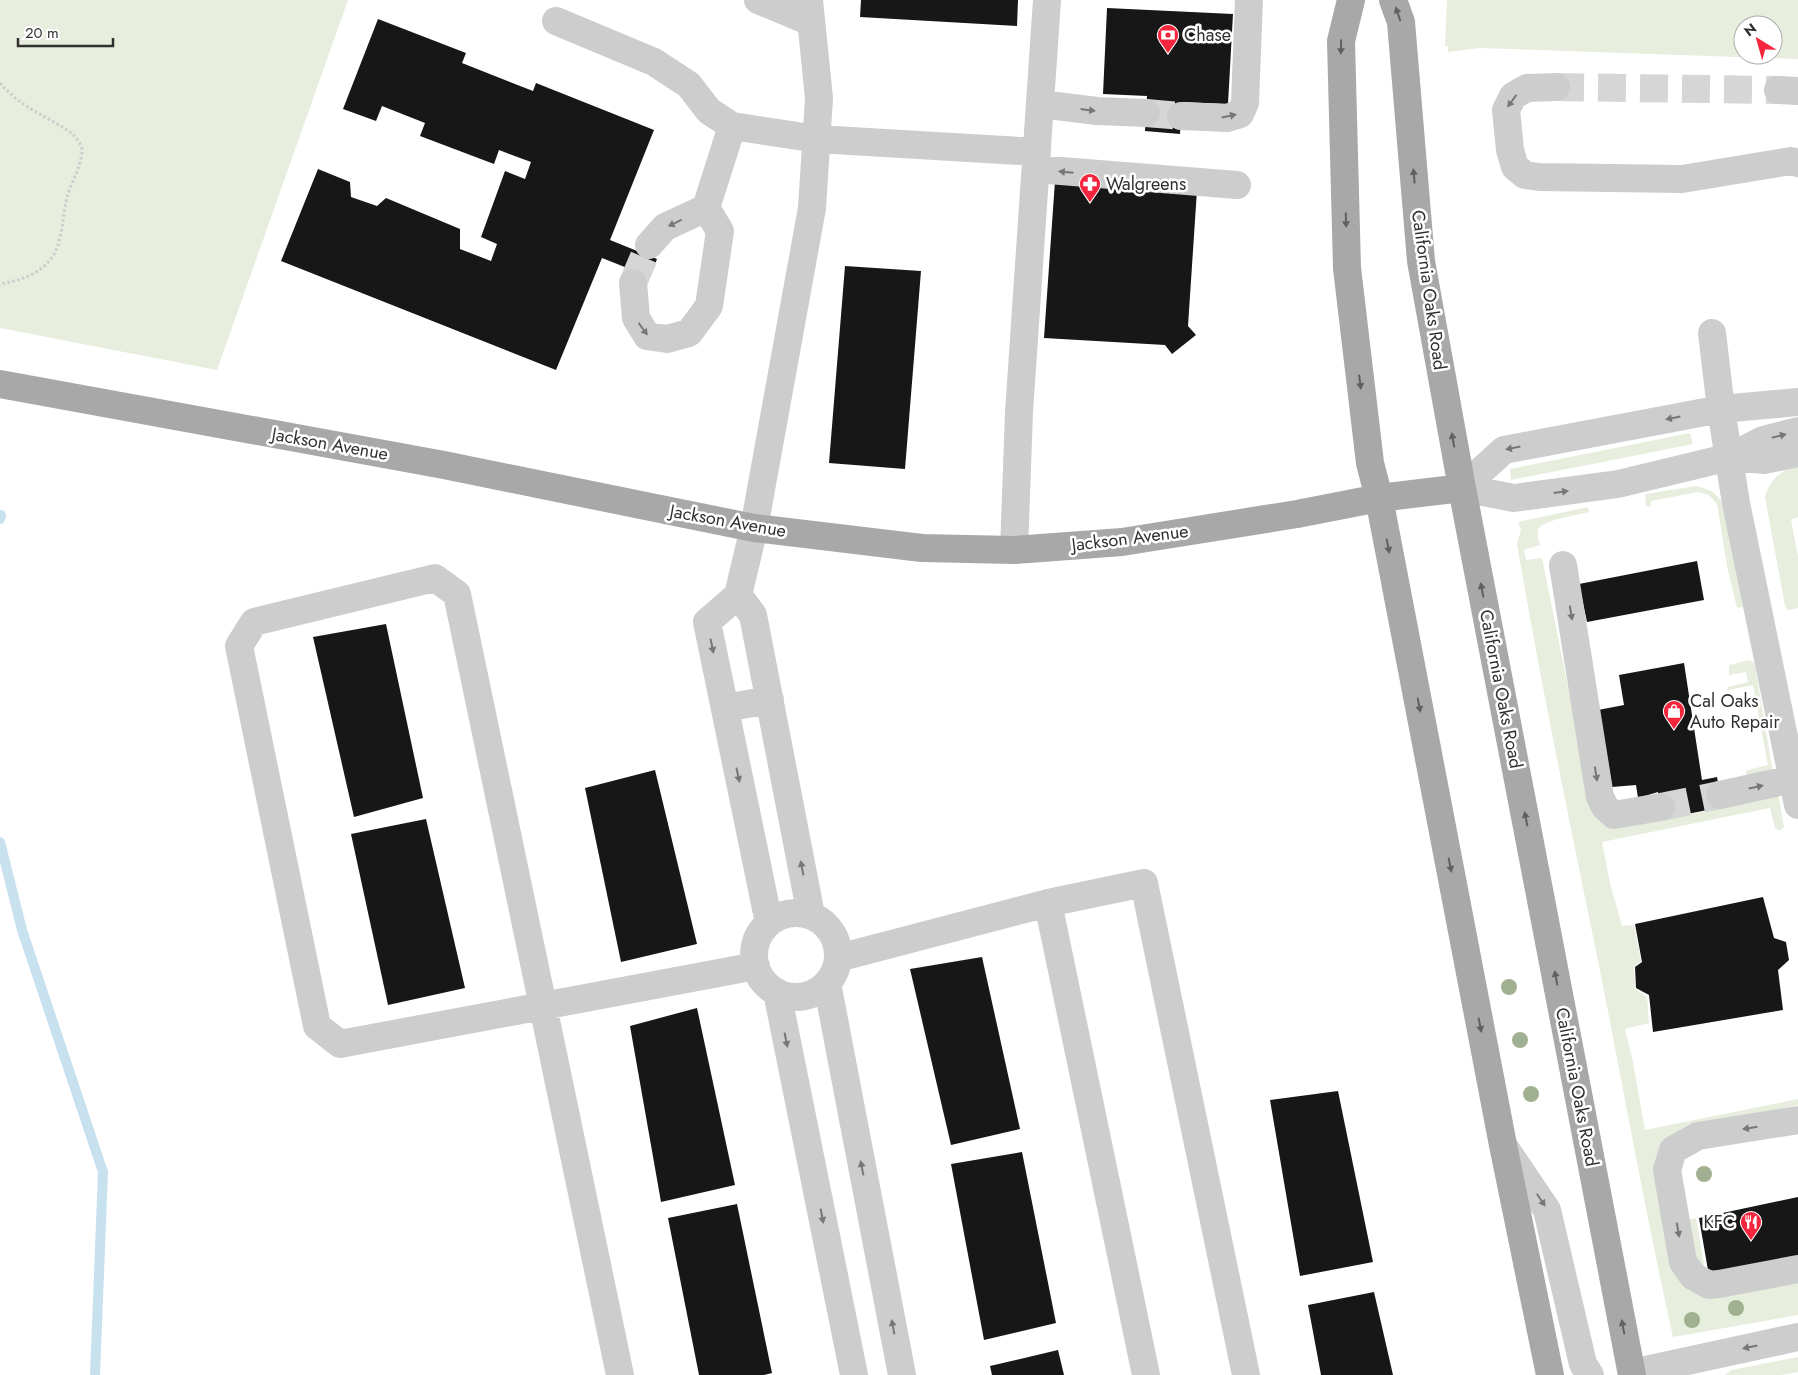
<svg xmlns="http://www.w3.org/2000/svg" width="1798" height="1375" viewBox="0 0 1798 1375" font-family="Jost,sans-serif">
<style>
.green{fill:#e7eedd;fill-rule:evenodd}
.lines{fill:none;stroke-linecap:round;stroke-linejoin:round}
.stream{stroke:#c8e1ef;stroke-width:10}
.building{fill:#171717}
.minor-tunnel{stroke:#d6d6d6;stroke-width:28;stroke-dasharray:28 14;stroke-linecap:butt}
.path{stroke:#cdcdcd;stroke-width:3;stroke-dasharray:2.5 2.5;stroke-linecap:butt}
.minor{stroke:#cdcdcd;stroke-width:28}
.major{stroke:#a8a8a8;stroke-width:28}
.tree{fill:#a2b092}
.oneway{fill:#606060}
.oneway2{fill:#777}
.labels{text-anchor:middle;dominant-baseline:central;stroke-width:5;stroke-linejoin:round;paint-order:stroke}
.poi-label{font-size:18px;fill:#303030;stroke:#fff;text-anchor:start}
.street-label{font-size:18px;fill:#303030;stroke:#fff}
</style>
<rect width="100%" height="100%" fill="#fff"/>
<path class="green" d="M0,0H348L217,370L0,328Z
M1447,0H1798V59L1479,48L1448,52V46H1445ZM1743,25H1773V55H1743Z
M1690,433L1693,444L1511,480L1510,469Z
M1798,464V517L1791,519L1798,557V608L1788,610L1785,606L1765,497C1770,479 1781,471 1798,464Z
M1696,486C1712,490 1716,493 1725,506L1743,607L1737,608L1727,566L1717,504L1709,495L1698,492L1651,501V507L1646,506L1645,494Z
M1588,507L1589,512C1578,515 1541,520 1538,530C1537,535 1539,541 1540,545L1524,550L1526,560L1542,558L1593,811L1603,824L1611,829L1723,808L1778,794L1784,827L1781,830H1778L1775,828L1770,808L1602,842L1610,883L1622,926L1634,925L1641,961L1634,967L1635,989L1647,997L1649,1023L1625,1029L1633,1062L1645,1130L1798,1099V1105L1681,1130L1669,1137L1673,1267L1798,1278V1315L1673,1337C1641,1194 1617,1050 1587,907C1562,786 1538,666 1517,544L1521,530L1518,522Z
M1750,660L1754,663L1756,672L1773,773L1746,776V772L1748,770L1768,765L1753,685L1728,690V687L1748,682L1746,672L1729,675V665Z
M1696,1218L1705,1271L1696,1268L1688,1227L1690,1220Z
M1798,1357V1372L1781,1375H1725L1731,1370Z"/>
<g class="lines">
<path class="stream" d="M0,519L1,515
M0,842L22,930L103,1172L95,1375"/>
</g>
<path class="building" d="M861,0H1018L1017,26L860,17Z
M1107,8L1233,14L1228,104L1182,102L1180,134L1145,131L1147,96L1103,94Z
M378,19L466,53L462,63L533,91L536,83L654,130L610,240L657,259L650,277L602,258L556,370L281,261L318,169L350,182L351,197L377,206L386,198L460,229V249L491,261L497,244L481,237L505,171L525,179L531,162L499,150L494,164L420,136L425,123L382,106L376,121L343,109Z
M1055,181L1197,190L1188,326L1196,335L1172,354L1165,345L1044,338Z
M845,266L921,271L905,469L829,463Z
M1697,561L1704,600L1587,622L1579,584Z
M386,624L423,798L354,817L313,637Z
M1684,663L1702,780L1717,777L1722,807L1663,819L1658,792L1638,798L1636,785L1612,787L1598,710L1624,705L1619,675Z
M655,770L697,944L621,962L585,788Z
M426,819L465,988L388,1005L351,834Z
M1763,897L1774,938L1786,942L1789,960L1778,970L1783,1010L1653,1032L1649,995L1636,988L1635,967L1642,962L1635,924Z
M982,957L1020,1129L951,1145L910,969Z
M697,1008L735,1185L661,1202L630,1026Z
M1338,1091L1373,1262L1300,1276L1270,1100Z
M1022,1152L1056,1323L984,1340L951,1164Z
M1798,1197V1265L1710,1282L1699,1218Z
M737,1204L772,1373L764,1375H699L668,1218Z
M1374,1292L1393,1375H1321L1308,1305Z
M1058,1350L1064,1375H992L990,1366Z"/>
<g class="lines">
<path class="minor-tunnel" d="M1556,87L1778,90
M1146,113L1181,116
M633,283L649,245
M1661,807L1720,795"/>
<path class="path" d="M0,83C14,100 32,110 52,121C62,127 72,131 78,141C81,144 82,148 82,151C81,166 74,177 69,191C61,213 65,241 50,260C38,275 18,281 0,284"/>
<path class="minor" d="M758,0L811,22
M556,21L654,62L689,85L709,111L732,126L817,139L1037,152
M1556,87L1527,88L1513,96L1506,110L1510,150L1515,167L1525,175L1539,177L1682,179L1773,164L1791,161L1798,163
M1778,90L1798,91
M1040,104L1097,111L1146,113
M1181,116L1227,118L1240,114L1245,103L1249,0
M1036,169L1237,185
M649,245L665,227L706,208L732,126
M633,283L636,318L647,336L667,339L689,333L709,306L720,231L706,208
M1712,333L1721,409L1736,503L1798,805
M1731,457L1764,460L1798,453
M1462,488L1504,450L1721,409L1798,402
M1462,488L1514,498L1618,484L1730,457L1763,440L1798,431
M1014,550L1019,412L1047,0
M1563,565L1600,797L1605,807L1614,815L1661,807
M738,595L753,615L811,915
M725,708L770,700
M1720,795L1793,779
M1048,903L1146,1375
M754 955a42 42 0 1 1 84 0a42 42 0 1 1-84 0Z
M769,923L707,622L738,595L754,528L812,208L819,98L809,0
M838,958L1048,903L1144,883L1246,1375
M827,983L902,1375
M777,992L854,1375
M1798,1120L1698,1136L1673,1150L1667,1170L1683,1262L1693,1276L1709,1285L1719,1284L1798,1269
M1503,1145L1547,1210L1583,1364L1590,1375
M1632,1373L1798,1337
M620,1375L457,594L435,578L254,622L239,646L317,1026L340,1044L756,966"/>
<path class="major" d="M1351,0L1341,41L1347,268L1370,463L1379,498L1503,1145L1550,1375
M1393,0L1401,22L1421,261L1462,488L1632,1375
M0,384L444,465L754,528L922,548L1014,550L1122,542L1297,514L1379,498L1462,488"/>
</g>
<g class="tree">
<circle cx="1509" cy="987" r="8"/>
<circle cx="1520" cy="1040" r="8"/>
<circle cx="1531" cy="1094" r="8"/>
<circle cx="1704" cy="1174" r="8"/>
<circle cx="1736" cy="1308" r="8"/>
<circle cx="1692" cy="1320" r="8"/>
</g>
<defs><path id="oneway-solid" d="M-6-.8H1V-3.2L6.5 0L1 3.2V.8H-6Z" transform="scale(1.25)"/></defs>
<g class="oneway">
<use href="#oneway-solid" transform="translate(1398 14) rotate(-109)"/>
<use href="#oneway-solid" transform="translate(1341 47) rotate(91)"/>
<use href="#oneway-solid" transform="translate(1414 176) rotate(-95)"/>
<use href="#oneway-solid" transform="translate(1346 220) rotate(88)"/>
<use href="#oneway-solid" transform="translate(1360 382) rotate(83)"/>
<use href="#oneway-solid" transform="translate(1453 440) rotate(-100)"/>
<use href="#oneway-solid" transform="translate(1388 546) rotate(79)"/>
<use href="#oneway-solid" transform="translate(1482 590) rotate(-101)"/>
<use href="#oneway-solid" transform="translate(1419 705) rotate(79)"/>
<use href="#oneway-solid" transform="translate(1526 819) rotate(-101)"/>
<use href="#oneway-solid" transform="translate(1450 865) rotate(79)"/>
<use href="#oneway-solid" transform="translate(1556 978) rotate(-101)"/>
<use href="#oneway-solid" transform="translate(1480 1025) rotate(79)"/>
<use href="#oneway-solid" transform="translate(1623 1327) rotate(-101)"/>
</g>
<g class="oneway2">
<use href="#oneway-solid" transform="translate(1512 101) rotate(126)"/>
<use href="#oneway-solid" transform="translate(1088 110) rotate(7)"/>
<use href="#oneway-solid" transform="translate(1229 116) rotate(-12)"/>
<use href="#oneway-solid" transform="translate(1066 172) rotate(-175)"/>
<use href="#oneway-solid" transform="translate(675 223) rotate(154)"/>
<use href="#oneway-solid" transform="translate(643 329) rotate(54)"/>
<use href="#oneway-solid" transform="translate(1673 418) rotate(169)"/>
<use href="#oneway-solid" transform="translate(1779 436) rotate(-14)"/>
<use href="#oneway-solid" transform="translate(1513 448) rotate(169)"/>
<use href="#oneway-solid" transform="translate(1561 492) rotate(-8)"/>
<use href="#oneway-solid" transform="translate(1571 613) rotate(81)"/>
<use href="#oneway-solid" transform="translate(712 646) rotate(78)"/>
<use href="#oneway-solid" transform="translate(1596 774) rotate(81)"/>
<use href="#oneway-solid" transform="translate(738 775) rotate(78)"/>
<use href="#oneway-solid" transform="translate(1756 787) rotate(-12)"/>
<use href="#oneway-solid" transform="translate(802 868) rotate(-101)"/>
<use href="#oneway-solid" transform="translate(786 1040) rotate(79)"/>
<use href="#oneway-solid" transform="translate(1750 1128) rotate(171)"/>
<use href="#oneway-solid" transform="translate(862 1168) rotate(-101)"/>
<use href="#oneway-solid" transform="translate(1541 1200) rotate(56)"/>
<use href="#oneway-solid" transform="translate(822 1216) rotate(79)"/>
<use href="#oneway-solid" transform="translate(1678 1230) rotate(80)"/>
<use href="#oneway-solid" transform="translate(893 1327) rotate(-101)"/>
<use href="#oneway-solid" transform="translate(1750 1347) rotate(168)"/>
</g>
<defs>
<g id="bank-pin" transform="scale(1.125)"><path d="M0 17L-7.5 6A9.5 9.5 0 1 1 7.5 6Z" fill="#f3263d" stroke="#fff"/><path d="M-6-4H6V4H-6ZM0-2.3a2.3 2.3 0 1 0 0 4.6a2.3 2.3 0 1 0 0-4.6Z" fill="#fff"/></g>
<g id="pharmacy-pin" transform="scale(1.125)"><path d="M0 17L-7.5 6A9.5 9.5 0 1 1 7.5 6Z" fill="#f3263d" stroke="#fff"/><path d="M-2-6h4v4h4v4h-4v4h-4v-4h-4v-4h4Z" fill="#fff"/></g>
<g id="shop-pin" transform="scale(1.125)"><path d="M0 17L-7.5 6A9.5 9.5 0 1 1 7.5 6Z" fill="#f3263d" stroke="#fff"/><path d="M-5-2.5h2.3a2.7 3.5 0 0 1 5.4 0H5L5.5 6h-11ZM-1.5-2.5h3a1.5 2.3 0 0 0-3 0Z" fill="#fff"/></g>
<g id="restaurant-pin" transform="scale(1.125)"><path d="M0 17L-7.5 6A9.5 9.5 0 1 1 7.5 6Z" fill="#f3263d" stroke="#fff"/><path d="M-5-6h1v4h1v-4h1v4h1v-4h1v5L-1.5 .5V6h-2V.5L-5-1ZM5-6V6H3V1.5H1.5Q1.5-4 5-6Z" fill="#fff"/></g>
</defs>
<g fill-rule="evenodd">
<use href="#bank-pin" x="1168" y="35"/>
<use href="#pharmacy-pin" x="1090" y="184"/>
<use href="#shop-pin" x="1674" y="711"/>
<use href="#restaurant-pin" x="1751" y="1222"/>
</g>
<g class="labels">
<g class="poi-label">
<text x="1184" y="35">Chase</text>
<text x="1106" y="184">Walgreens</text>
<text x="1690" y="701">Cal Oaks<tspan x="1690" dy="21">Auto Repair</tspan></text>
<text x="1735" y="1222" text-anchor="end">KFC</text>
</g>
<g class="street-label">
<text transform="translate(1429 290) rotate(82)">California Oaks Road</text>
<text transform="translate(330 444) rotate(10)">Jackson Avenue</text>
<text transform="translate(728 521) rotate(10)">Jackson Avenue</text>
<text transform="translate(1130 538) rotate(-7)">Jackson Avenue</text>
<text transform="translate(1501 689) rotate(79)">California Oaks Road</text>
<text transform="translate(1577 1087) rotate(79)">California Oaks Road</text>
</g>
</g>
<g transform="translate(1758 40) rotate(323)"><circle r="24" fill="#ffffff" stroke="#acacac"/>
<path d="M0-4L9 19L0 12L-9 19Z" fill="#f3263d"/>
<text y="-8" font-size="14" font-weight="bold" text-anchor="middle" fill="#303030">N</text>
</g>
<path d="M18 38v8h95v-8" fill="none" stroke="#303030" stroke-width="2.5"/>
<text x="25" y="38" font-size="15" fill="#303030" stroke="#ffffff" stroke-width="4" paint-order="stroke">20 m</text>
</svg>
